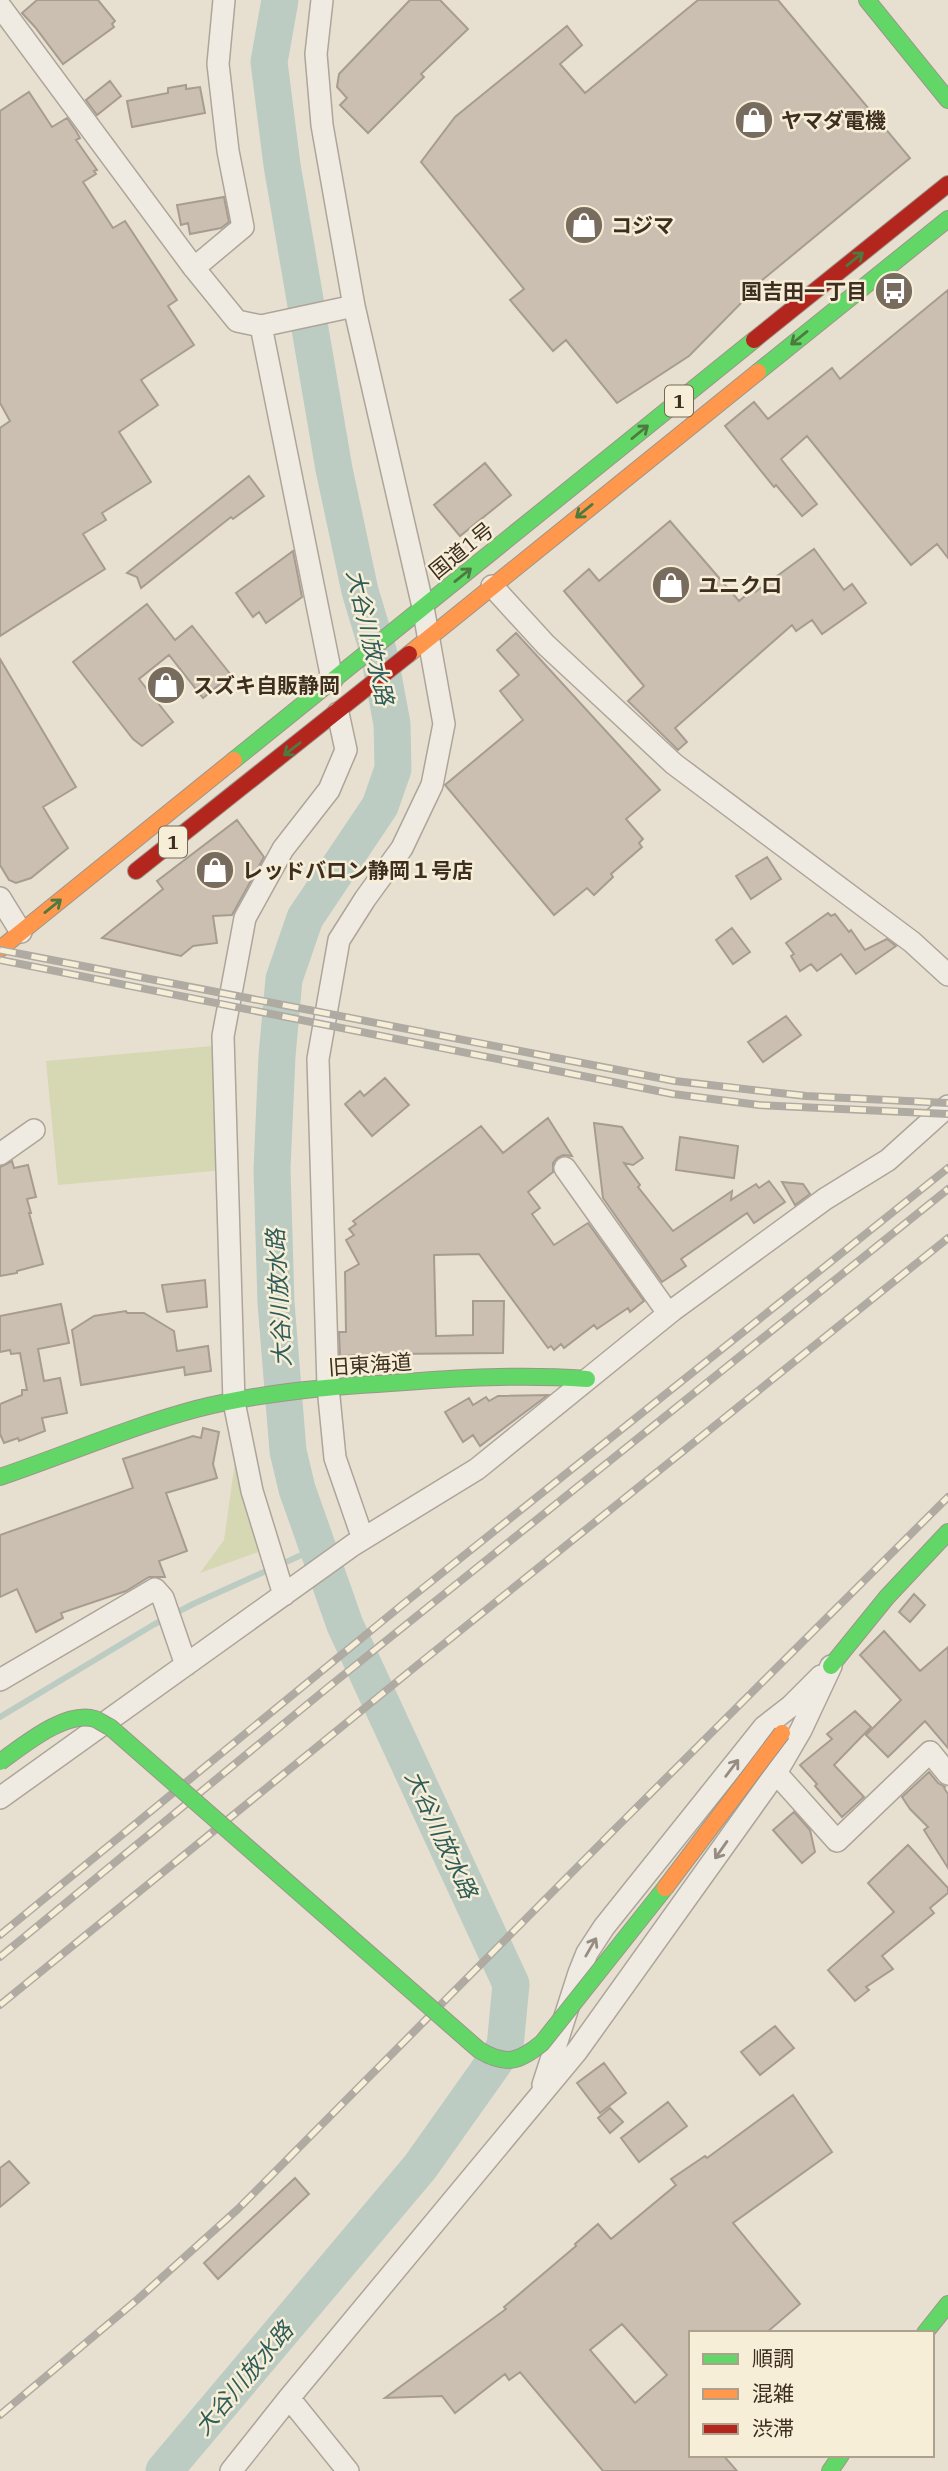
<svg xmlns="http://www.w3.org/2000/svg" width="948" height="2471" viewBox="0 0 948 2471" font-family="'IBM Plex Serif','Noto Sans JP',serif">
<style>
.green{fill:#d6d7b3}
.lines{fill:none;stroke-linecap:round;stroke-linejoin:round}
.stream{stroke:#bcccc2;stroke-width:6}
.river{stroke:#bcccc2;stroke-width:37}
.building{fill:#cbbfb2;stroke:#a89c90;stroke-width:2;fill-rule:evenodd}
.street-casing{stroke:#ada599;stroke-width:24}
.fast-casing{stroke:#9c958a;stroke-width:18}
.slow-casing{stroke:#9c958a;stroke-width:18}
.jam-casing{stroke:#9c958a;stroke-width:18}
.street{stroke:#efebe3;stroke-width:21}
.fast{stroke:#63d668;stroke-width:16}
.slow{stroke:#ff974d;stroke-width:16}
.jam{stroke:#b3261e;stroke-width:16}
.rail-casing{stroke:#afaaa2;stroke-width:8}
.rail{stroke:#f7eed8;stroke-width:5;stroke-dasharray:16;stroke-linecap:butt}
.fast-bridge-casing{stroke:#9c958a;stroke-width:18;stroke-linecap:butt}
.slow-bridge-casing{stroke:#9c958a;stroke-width:18;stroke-linecap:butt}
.fast-bridge{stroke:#63d668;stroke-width:16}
.slow-bridge{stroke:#ff974d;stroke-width:16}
.oneway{stroke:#4e7a40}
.oneway2{stroke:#968c82}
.labels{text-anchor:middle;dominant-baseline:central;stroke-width:5;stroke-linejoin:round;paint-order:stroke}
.shield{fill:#f7eed8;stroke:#756857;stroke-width:2}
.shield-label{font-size:19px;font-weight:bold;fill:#3d2e20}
.poi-label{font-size:21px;font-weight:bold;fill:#3d2e20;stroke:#f7eed8;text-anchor:start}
.street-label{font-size:21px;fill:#3d2e20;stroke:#f7eed8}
.water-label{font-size:23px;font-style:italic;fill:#2f5d5a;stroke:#f7eed8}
</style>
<rect width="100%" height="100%" fill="#e7e0d1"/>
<path class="green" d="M212,1046L224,1170L58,1185L46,1061Z
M237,1448L261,1551L200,1573L224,1540Z"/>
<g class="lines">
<path class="stream" d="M0,1717L153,1625L193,1604L317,1548"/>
<path class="river" d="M164,2471L420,2167L505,2047L511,1984L345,1625L297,1489L288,1451L276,1303L272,1169L277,1056L284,979L305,918L380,806L393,769L392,724L379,654L360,591L334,469L282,165L269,62L280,0"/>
</g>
<path class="building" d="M37,0H98L115,21L112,24L114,27L63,64L35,27L22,13Z
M410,0H440L468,29L421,74L424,77L368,133L340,105L347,98L337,87L339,74Z
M698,0H778L910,158L749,291L751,293L689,356L617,403L566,340L553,351L510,300L524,289L421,162L455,117L567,26L582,45L560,64L585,93Z
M110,81L121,96L97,115L86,100Z
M186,85V89L200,87L205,113L132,127L127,101L168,93V88Z
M29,92L52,127L67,118L76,131L80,138L76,140L97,170L94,171L96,174L83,182L113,228L125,221L177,300L168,306L194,345L141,380L158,405L119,432L151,482L102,513L106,520L83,534L105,569L0,636V428L10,421L0,403V111Z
M224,197L229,222L221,228L190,234L188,223L181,225L177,205Z
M948,290V558L937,544L911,565L807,436L781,459L817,504L802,516L776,485L774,487L725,426L754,402L768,419L832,368L840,379Z
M485,463L511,495L460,536L434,505Z
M249,476L264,496L233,519L231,517L141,588L137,577L127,573Z
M670,521L739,601L752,590L755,592L814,549L844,590L852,584L866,603L822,634L812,620L796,631L792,625L675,728L687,742L678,750L628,701L644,686L564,591L589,569L599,581Z
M293,551L302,597L266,623L259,612L253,617L236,593Z
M147,604L175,640L192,626L231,675L203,698L169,655L139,679L173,722L142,746L133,739L73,662Z
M516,633L660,790L626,819L643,839L639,843L642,847L611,874L613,877L594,895L587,888L554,915L445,785L523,720L500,691L519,675L497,650Z
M0,659L76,787L43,807L68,848L31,878L16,883L9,880L0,865Z
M237,820L264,857L232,915L213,916L217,943L193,946L181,956L102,938L163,889L157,881Z
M767,857L781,879L751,899L736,876Z
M828,913L831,916L835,914L849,932L851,930L865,950L887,939L896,946L856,974L841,954L817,971L811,964L800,971L791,956L794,954L786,943Z
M732,928L750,952L733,964L716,940Z
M786,1016L801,1035L763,1062L748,1042Z
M385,1078L409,1105L372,1136L345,1104L360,1091L364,1096Z
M548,1118L572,1156L563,1155L557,1158L553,1163V1172L528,1192L540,1208L532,1214L554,1245L588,1223L644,1301L630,1312L628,1308L597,1329L594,1325L564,1348L561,1344L554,1350L551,1346L548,1348L479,1254L434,1255L436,1336L473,1335V1301H504L503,1353L389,1354V1358H368V1355L340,1356L339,1332H346L345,1272L359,1264L346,1240L354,1235L349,1229L356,1224L353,1221L481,1126L503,1153Z
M594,1123L622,1127L643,1158L633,1165L624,1163L640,1185L638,1187L673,1231L732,1191L731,1200L756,1184L759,1188L769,1181L785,1202L754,1223L747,1213L681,1259L686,1266L662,1282L603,1198Z
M680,1137L738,1146L734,1178L676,1170Z
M12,1161L14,1168L28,1165L36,1197L27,1199L31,1213H29L43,1264L17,1271V1273L0,1276V1167Z
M782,1182L803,1184L810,1194L795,1205Z
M205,1280L207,1307L167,1312L162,1285Z
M61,1304L69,1343L38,1349L44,1381L60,1378L67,1413L42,1418L45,1431L19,1441L18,1438L4,1443L0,1434V1404L22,1395V1390H27L20,1353L11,1354L10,1350L0,1352V1316Z
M126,1311L127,1313H144L174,1331L177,1351L208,1346L211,1371L185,1375L184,1367L81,1385L72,1330L94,1316Z
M548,1395L480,1446L473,1435L463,1442L445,1412L469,1398L473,1405L486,1397L489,1401L498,1396Z
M203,1428L219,1432L213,1464L217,1478L166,1493L187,1551L159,1561L165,1577H149L126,1591L61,1613L63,1618L36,1632L17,1589L0,1597V1535L133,1488L123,1459L193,1436L201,1438Z
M914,1594L925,1605L910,1622L899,1612Z
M884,1631L920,1671L948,1647V1748L925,1721L888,1757L866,1735L901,1700L860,1655Z
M855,1711L871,1727L834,1765L864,1797L842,1817L815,1786L817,1784L800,1765L832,1739L827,1734Z
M929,1772L938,1783L945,1787L944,1788L948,1794V1868L924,1830L928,1827L910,1809L902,1797Z
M794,1812L810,1830L815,1852L802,1863L773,1830Z
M908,1845L948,1888V1893L930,1908L934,1913L882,1956L893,1969L866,1987L869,1990L855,2001L828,1970L894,1912L868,1883Z
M775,2026L794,2048L760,2075L741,2052Z
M604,2063L626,2093L600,2113L577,2083Z
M793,2095L832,2152L733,2223L800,2304L766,2333H691V2455H723L737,2471H603L520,2372L509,2380L505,2374L455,2413L442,2396L385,2398L506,2309L504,2307L576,2246L575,2244L598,2224L611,2239L676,2185L671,2179L705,2156L707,2158ZM622,2324L667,2375L635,2403L590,2350Z
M668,2102L687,2126L639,2162L621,2138Z
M610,2108L623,2122L610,2133L598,2118Z
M9,2161L29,2183L0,2207V2168Z
M295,2178L309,2194L218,2279L204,2263Z"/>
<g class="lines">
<g class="street-casing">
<path id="street" d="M322,0L316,54L322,125L354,306L423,607L444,724L432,785L402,848L365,899L339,940L318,1059L328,1387L335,1458L363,1539
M0,6L194,268L237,321L261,326
M194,268L243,227L228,151L218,64L224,0
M492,586L546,645L674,764L912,942L948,975
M332,679L261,326L354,306
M0,898L21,932
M0,1154L34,1130
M565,1168L668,1313
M284,1595L252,1491L234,1402L223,1036L245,918L283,849L329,790L346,750L338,713
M0,1680L155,1589L163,1598L186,1665
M776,1773L837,1841L930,1752L948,1774
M0,1798L353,1545L477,1469L673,1310L825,1199L888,1160L948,1106
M543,2085L579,1973L587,1953L604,1927L764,1727L791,1706L821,1676
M289,2398L348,2471
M231,2471L289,2398L577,2051L776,1773L801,1730L831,1666"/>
</g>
<g class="fast-casing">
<path id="fast" d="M867,0L948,100
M758,372L948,219
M234,760L754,340
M0,1477C65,1455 129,1427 196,1409C259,1393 325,1387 391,1383C456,1378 521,1374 587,1379
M831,1666L887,1597L948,1532
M925,2333L948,2304
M830,2471L841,2455"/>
</g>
<g class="slow-casing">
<path id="slow" d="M409,654L758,372
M0,949L234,760"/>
</g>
<g class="jam-casing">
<path id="jam" d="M754,340L948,184
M136,871L409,654"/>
</g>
<use href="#street" class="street"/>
<use href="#fast" class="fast"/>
<use href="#slow" class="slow"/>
<use href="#jam" class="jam"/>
<g class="rail-casing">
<path id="rail" d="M0,950L675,1081L806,1096L948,1103
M0,960L673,1094L759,1105L948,1114
M0,1935L402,1605L948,1168
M0,1957L326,1689L948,1189
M0,2005L415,1667L948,1238
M0,2415L138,2299L238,2209L618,1826L948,1497"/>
</g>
<use href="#rail" class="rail"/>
<g class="fast-bridge-casing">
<path id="fast-bridge" d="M0,1762C23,1746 65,1710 95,1719C100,1721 105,1725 110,1727L479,2050C506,2066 519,2062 542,2043L665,1888"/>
</g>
<g class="slow-bridge-casing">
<path id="slow-bridge" d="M665,1888L782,1733"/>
</g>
<use href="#fast-bridge" class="fast-bridge"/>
<use href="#slow-bridge" class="slow-bridge"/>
</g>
<defs><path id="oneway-shaft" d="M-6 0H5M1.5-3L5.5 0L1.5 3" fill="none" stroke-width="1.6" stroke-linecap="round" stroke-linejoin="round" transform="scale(1.75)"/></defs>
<g class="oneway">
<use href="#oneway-shaft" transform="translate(855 259) rotate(-39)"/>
<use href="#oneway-shaft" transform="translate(799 338) rotate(141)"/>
<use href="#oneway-shaft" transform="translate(640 432) rotate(-39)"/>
<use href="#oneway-shaft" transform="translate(584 511) rotate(141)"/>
<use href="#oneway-shaft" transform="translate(463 575) rotate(-39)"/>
<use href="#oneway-shaft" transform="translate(292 749) rotate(142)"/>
<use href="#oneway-shaft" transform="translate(53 906) rotate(-39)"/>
</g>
<g class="oneway2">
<use href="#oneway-shaft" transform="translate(732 1768) rotate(-53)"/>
<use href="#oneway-shaft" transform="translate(721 1850) rotate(125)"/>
<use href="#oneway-shaft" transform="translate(591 1947) rotate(-60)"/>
</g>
<defs>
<g id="shop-disc" transform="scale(2.0125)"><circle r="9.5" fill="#786c5e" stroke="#f7eed8"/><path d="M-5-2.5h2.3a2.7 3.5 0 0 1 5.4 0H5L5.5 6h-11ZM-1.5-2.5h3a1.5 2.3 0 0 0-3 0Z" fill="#fff"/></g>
<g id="bus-disc" transform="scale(2.0125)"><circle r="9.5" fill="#786c5e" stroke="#f7eed8"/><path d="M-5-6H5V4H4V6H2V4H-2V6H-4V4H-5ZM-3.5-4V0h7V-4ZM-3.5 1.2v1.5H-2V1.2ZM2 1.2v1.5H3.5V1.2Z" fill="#fff"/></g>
</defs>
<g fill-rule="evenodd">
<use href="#shop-disc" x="754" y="120"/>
<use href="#shop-disc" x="584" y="225"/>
<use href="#bus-disc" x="894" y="291"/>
<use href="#shop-disc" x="671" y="585"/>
<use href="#shop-disc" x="166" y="685"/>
<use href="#shop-disc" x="215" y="870"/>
</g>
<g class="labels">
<g class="shield">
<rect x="665" y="385.5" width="28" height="31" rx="5"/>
<rect x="159" y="826.5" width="28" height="31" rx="5"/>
</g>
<g class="shield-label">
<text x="679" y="401">1</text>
<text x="173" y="842">1</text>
</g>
<g class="poi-label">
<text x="781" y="120">ヤマダ電機</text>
<text x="611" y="225">コジマ</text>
<text x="867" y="291" text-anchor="end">国吉田一丁目</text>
<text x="698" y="585">ユニクロ</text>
<text x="193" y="685">スズキ自販静岡</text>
<text x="242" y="870">レッドバロン静岡１号店</text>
</g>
<g class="street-label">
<text transform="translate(461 550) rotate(-39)">国道1号</text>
<text transform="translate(370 1364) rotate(-4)">旧東海道</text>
</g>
<g class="water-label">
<text transform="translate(371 637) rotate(77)">大谷川放水路</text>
<text transform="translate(278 1298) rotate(-93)">大谷川放水路</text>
<text transform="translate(442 1834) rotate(65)">大谷川放水路</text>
<text transform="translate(243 2378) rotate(-50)">大谷川放水路</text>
</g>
</g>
<rect x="689" y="2331" width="245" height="126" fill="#f7eed8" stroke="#ada18e" stroke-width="2"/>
<rect x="703" y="2354" width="35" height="10" fill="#63d668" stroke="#ada18e" stroke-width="2"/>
<text x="752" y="2366" font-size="21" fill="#3d2e20">順調</text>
<rect x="703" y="2389" width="35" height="10" fill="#ff974d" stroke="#ada18e" stroke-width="2"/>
<text x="752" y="2401" font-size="21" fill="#3d2e20">混雑</text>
<rect x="703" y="2424" width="35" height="10" fill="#b3261e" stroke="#ada18e" stroke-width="2"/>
<text x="752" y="2436" font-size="21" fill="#3d2e20">渋滞</text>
</svg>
